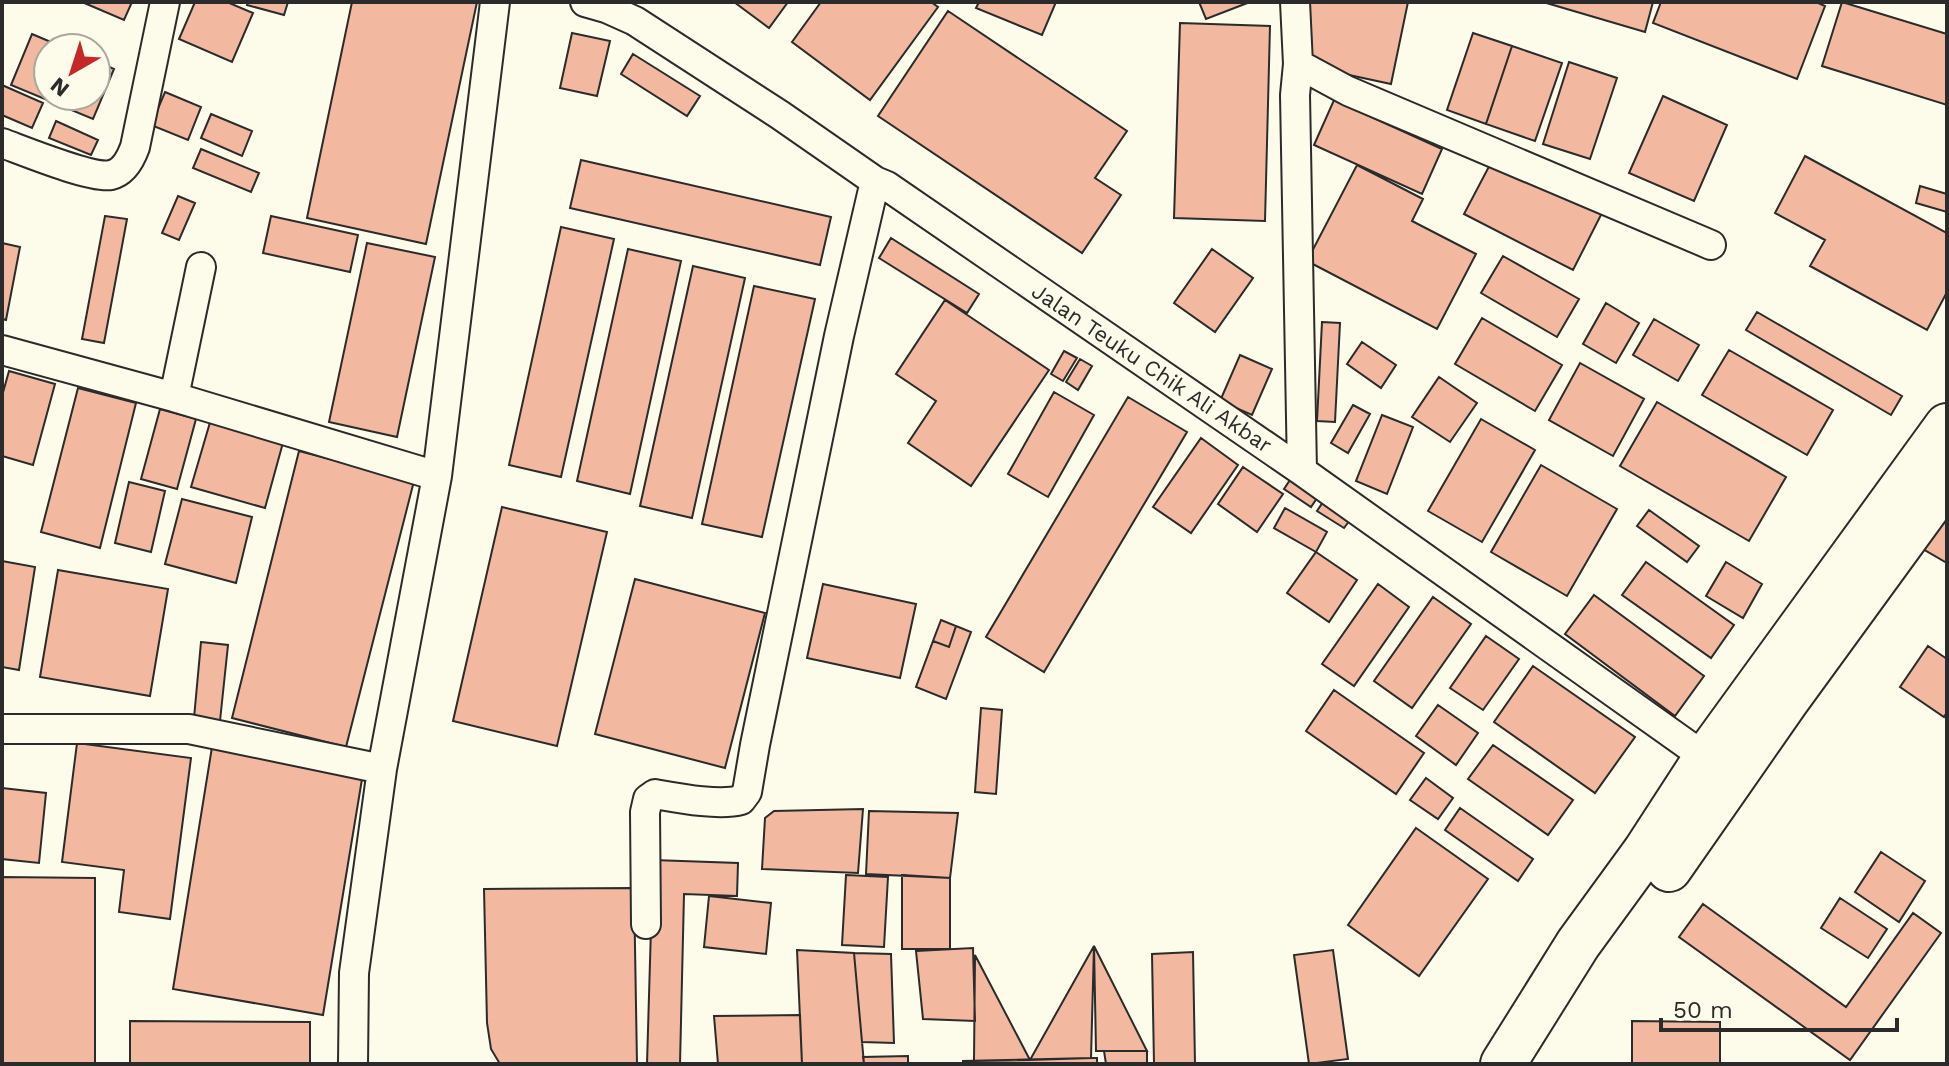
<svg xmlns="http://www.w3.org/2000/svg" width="1949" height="1066" viewBox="0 0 1949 1066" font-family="'Work Sans',sans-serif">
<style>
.building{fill:#f2b8a0;stroke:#2b2b2b;stroke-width:2}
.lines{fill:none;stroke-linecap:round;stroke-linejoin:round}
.street-casing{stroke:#2b2b2b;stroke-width:32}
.primary-casing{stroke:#2b2b2b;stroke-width:48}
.street{stroke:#fdfbea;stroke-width:28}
.primary{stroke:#fdfbea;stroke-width:44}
.labels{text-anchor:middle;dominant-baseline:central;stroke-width:6;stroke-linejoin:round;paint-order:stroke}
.street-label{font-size:22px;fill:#2b2b2b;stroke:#fdfbea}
</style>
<rect width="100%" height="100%" fill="#fdfbea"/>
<path class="building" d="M82,2H132L124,20Z
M195,2H227L253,13L232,62L179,39Z
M248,2H288L284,15L247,5Z
M352,2H477L426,244L307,218Z
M734,2H788L769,28Z
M821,2H931L938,7L870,100L792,42Z
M979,2H1056L1042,35L976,8Z
M1199,2H1250L1206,19Z
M1310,2H1408L1391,84L1298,64Z
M1543,2H1653L1645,32Z
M1661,2H1816L1825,6L1797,79L1653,23Z
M1842,2L1947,34V105L1822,66Z
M948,11L1127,131L1095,178L1121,195L1082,253L878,116Z
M1180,23L1270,26L1265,221L1174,218Z
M572,33L610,41L597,96L560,88Z
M1473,33L1512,46L1486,124L1447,110Z
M32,34L65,48H48V96H96V61L114,69L93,119L11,85Z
M1512,46L1562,63L1535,141L1486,124Z
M633,54L700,96L687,116L621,74Z
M1569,62L1617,78L1590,159L1543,144Z
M2,85L43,103L32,128L2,115Z
M165,92L201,107L188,140L151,125Z
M1663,96L1727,125L1694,201L1629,173Z
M1334,100L1442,149L1422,194L1314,145Z
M211,114L252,131L242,156L201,138Z
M56,121L98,140L91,155L49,138Z
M201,149L259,173L251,192L193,168Z
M1495,155L1603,211L1573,270L1464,214Z
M1805,156L1947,233V292L1927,330L1810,266L1825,240L1775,213Z
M581,160L831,217L820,265L570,208Z
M1357,165L1423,199L1412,221L1476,254L1437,329L1307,261Z
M1920,186L1947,194V212L1916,203Z
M178,196L195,203L179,240L162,233Z
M105,216L127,219L104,343L82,339Z
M271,216L358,235L350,272L263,253Z
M561,227L614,239L561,477L509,465Z
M891,238L979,294L967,313L879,258Z
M2,243L20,247L6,320L2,319Z
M367,243L435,257L397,437L329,422Z
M628,249L681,261L630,494L577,481Z
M1212,249L1253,278L1215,332L1174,303Z
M1503,256L1579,299L1557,337L1481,293Z
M693,266L745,278L692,518L640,506Z
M754,286L815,299L762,537L702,524Z
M945,300L1049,370L971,486L908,443L936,401L896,374Z
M1606,303L1639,323L1616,363L1583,344Z
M1757,312L1902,396L1891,415L1746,330Z
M1482,318L1562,365L1535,411L1455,364Z
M1654,319L1699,345L1678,381L1633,355Z
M1322,322L1340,323L1335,422L1317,421Z
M1362,342L1396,365L1381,388L1347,364Z
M1729,350L1833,410L1807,455L1702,395Z
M1064,351L1077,358L1063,381L1051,374Z
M1240,355L1272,369L1252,415L1220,401Z
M1080,359L1092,366L1078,390L1066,382Z
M1580,363L1644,399L1613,456L1549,420Z
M9,371L55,384L33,465L2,456V396Z
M1439,377L1477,403L1450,442L1412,417Z
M78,388L136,403L100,548L41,532Z
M1054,392L1094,415L1048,497L1008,474Z
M1128,397L1187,432L1044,672L986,637Z
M1657,402L1786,477L1749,541L1620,466Z
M1353,405L1370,414L1348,453L1331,443Z
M160,409L196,419L177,489L141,479Z
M1382,415L1413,427L1387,494L1356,481Z
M211,419L284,439L265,508L191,487Z
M1481,419L1535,450L1482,542L1428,511Z
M1201,438L1238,465L1191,533L1153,507Z
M299,451L414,481L346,747L232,718Z
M1541,465L1617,509L1567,596L1491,552Z
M1243,467L1283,494L1257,532L1218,504Z
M1290,480L1317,498L1311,507L1284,489Z
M129,482L165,491L151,552L115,543Z
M182,499L252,517L236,583L165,564Z
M1323,502L1350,520L1344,528L1317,511Z
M502,507L607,532L557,746L453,721Z
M1285,508L1327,532L1316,552L1274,528Z
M1649,510L1699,546L1687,562L1637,526Z
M1939,519L1947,524V563L1923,549Z
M1316,552L1357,580L1329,622L1287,593Z
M2,561L35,567L19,670L2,667Z
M1646,562L1734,625L1711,658L1622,595Z
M1726,562L1762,584L1743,618L1706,596Z
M58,570L168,589L150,696L40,677Z
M635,579L765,613L725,768L595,734Z
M823,584L916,604L900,678L807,658Z
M1378,584L1409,607L1354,686L1322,664Z
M1594,595L1704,676L1675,716L1565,634Z
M1433,597L1471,624L1412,708L1374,681Z
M941,620L956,626L949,647L933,641Z
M956,626L971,632L946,699L916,687L933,641L949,647Z
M1486,636L1519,659L1483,710L1450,688Z
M201,642L228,645L220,721L194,718Z
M1928,646L1947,659V712L1944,717L1900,687Z
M1533,666L1635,737L1595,793L1494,722Z
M1334,690L1424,753L1396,794L1306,731Z
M1438,705L1478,733L1456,765L1416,736Z
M981,708L1002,710L996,794L975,792Z
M77,743L191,758L170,919L119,912L124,870L62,862Z
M1493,745L1573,800L1548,835L1468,779Z
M212,747L363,773L323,1015L173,989Z
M1426,778L1453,798L1438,819L1410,800Z
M2,788L46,793L39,863L2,859Z
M1460,808L1533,859L1518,881L1445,830Z
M863,809L858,873L762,869L765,818L774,811Z
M869,811L958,813L950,878L866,874Z
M1416,828L1488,879L1419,976L1348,925Z
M1881,852L1925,881L1899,922L1855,892Z
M653,860L738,863L737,896L684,894L680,1064H647Z
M846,875L888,877L884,947L842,945Z
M902,875L950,878V949H902Z
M2,877L95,878V1064H2Z
M634,888L637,1064H500L491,1049L487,1023L484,889Z
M709,896L771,903L766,954L704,947Z
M1840,898L1887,929L1868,958L1821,928Z
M1703,904L1846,1007L1913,913L1941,933L1850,1060L1679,937Z
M1094,946L1147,1051H1096Z
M1094,946L1091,1058L1030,1060Z
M973,948L975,1021L923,1019L916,951Z
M797,950L854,953L864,1064H802Z
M1333,950L1348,1059L1309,1064L1294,955Z
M1193,952L1195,1064H1154L1152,954Z
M854,953L891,954L894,1043L862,1042Z
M975,955L1030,1060L974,1061Z
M800,1015L802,1064H718L714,1016Z
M130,1021L310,1022V1064H130Z
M1632,1021L1720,1022V1064H1632Z
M1104,1051H1147V1064H1106Z
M908,1056V1064H864L863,1057Z
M1091,1058H1097V1064H963V1061Z"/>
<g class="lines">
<g class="street-casing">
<path id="street" d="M585,2L606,8L635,21L780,115L875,181L887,186L1302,471L1706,758
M1295,2L1298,64L1295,95L1302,471
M1298,64L1348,91L1711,245
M2,143C24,151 92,179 111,175C124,172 131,158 135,147L165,2
M2,350L174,397L437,476
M174,397L201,267
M2,729H189L382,769
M646,924L645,812L648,799L655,794C678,798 719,806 741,800L747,792L755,745L839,336L875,181
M353,1064L354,973L382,769L437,476L495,2"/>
</g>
<g class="primary-casing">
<path id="primary" d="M1669,869L1786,701L1947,480
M1503,1064L1578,944L1645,852L1706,758L1947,426"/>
</g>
<use href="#street" class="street"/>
<use href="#primary" class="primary"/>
</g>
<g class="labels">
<g class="street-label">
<text transform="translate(1152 368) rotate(34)">Jalan Teuku Chik Ali Akbar</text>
</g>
</g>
<rect width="1949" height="1066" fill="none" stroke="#2b2b2b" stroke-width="8"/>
<g transform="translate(72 72) rotate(219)"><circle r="38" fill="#fdfbea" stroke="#a9a89e" stroke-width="2"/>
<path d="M0-6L14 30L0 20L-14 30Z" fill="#c62828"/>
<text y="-12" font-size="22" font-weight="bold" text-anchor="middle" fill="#2b2b2b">N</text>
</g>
<path d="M1661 1018v12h236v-12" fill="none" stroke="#2b2b2b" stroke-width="4"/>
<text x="1673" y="1018" font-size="24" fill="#2b2b2b" stroke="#fdfbea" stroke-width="6" paint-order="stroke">50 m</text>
</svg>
